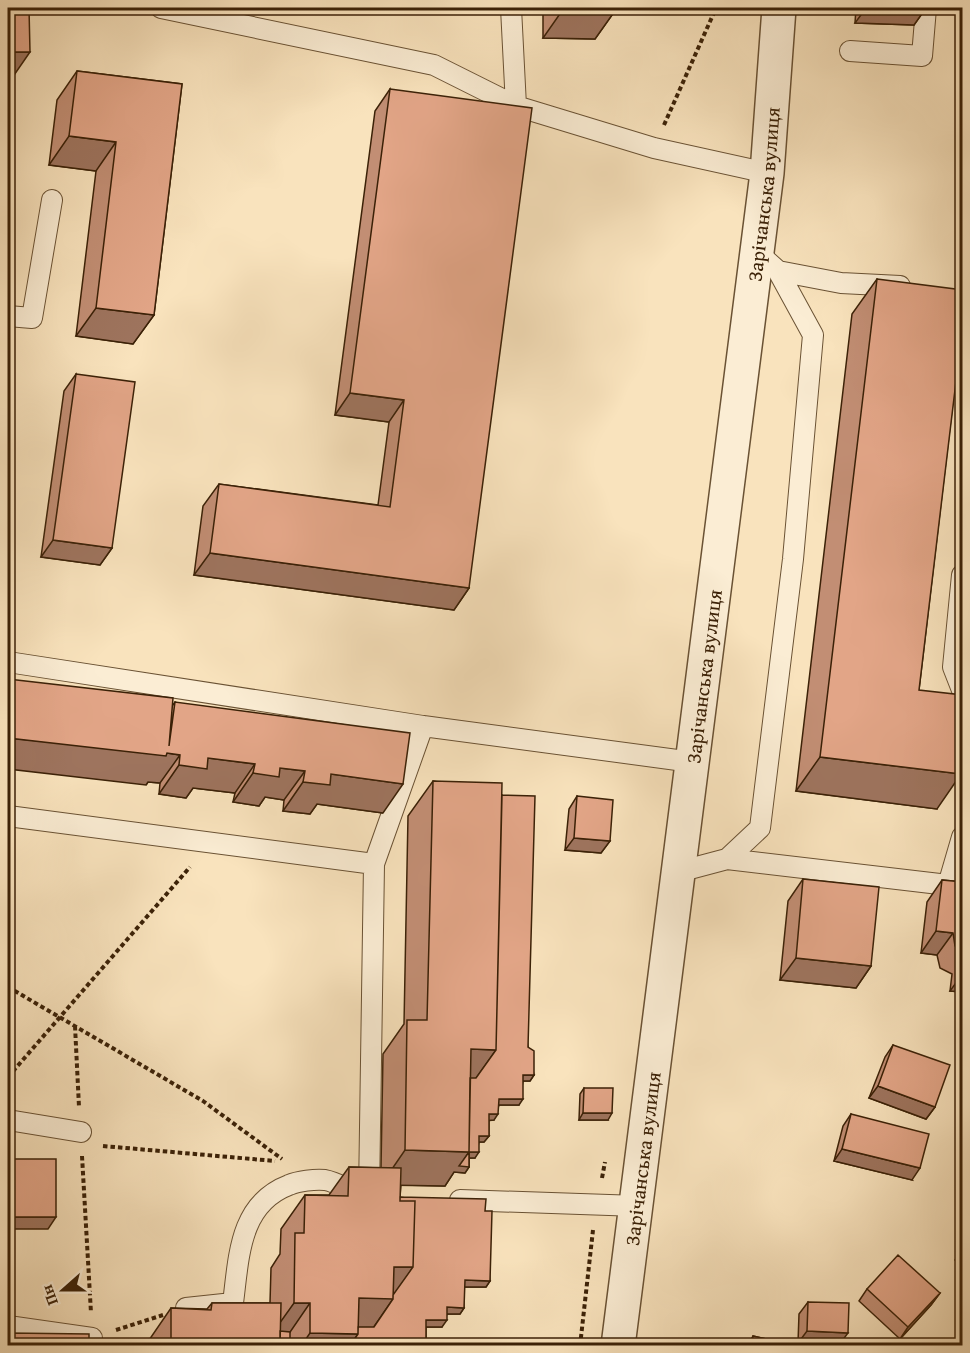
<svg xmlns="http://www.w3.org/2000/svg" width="970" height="1353" viewBox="0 0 970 1353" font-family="'Gentium Book Plus',serif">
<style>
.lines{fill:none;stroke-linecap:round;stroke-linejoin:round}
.service-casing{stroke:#6a5234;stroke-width:22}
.tertiary-casing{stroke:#6a5234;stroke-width:36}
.path{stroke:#3b2107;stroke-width:4;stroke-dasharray:4.5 3;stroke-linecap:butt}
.service{stroke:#fbedd4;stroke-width:20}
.tertiary{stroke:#fbedd4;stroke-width:33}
.wall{fill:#c28e74;stroke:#3b2107;stroke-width:1.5}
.shaded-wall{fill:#9e745e;stroke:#3b2107;stroke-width:1.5}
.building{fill:#e2a587;stroke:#3b2107;stroke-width:1.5}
.labels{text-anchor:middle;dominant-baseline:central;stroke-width:5;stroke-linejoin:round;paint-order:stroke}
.street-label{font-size:20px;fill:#3b2107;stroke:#fbedd4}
</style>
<rect width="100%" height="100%" fill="#f9e3bd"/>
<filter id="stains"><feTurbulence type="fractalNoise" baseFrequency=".00333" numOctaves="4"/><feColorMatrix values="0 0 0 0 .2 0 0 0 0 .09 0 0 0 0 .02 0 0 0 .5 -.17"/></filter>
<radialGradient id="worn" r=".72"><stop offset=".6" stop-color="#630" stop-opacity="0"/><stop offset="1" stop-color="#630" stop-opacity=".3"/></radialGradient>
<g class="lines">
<g class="service-casing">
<path id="service" d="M161,8L434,65L516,106
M511,8L516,106L654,148L767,173
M850,51L922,56L926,8
M778,271L841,283L900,286
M8,316L32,318L52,200
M962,575L953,667L962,690
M8,662L423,726
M8,816L374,864
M727,859L948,885L962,837
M678,872L727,859L760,828L793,559L813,335L778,271L757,252
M8,1120L81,1132
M369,1193L374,864L423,726L692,762
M460,1200L638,1206
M186,1308L233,1303C239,1257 239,1204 289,1185C298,1181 315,1179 325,1180C336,1182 349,1190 360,1194
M8,1326L92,1338V1346"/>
</g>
<g class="tertiary-casing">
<g id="tertiary">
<path id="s1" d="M618,1346L767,173L779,8"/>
</g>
</g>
<path class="path" d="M664,125L716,8
M8,987L203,1101L282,1159
M75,1026L79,1107
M8,1077L190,867
M103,1146L275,1161
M82,1156L91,1313
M602,1178L605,1162
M116,1330L163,1315
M580,1346L593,1230"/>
<use href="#service" class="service"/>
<use href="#tertiary" class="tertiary"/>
</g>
<path class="wall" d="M543,8H617L595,39L543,38Z
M856,8H926L914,25L855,23Z
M77,71L182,84L154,315L133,344L76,336L96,171L49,165L57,100Z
M390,89L469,588L454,610L194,575L203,506L219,484L378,505L389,422L335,415L375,111Z
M877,279L955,385L919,690L937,809L796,791L852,314Z
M76,374L112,548L100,565L41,557L64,391Z
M175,702L383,813L317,804L310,814L283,811L284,800L265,797L259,806L233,802L235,793L193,788L186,798L159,794L160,783L148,782L146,785L172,706Z
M433,781L502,795L528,1047L534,1075L530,1081H523L519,1105H499L494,1120H489V1136L484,1142H479L475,1158H469V1167L465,1173L454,1172L445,1186L401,1185L400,1197L485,1211L490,1281L486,1287H464V1308L460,1314H447L442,1327H426V1346H147V1343L171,1308L207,1309L212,1303H270L271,1268L280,1254L281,1229L305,1195H329L349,1167L381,1168L383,1054L404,1024L408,816Z
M577,796L610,841L601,853L565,850L569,809Z
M803,879L871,966L856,988L780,980L788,901Z
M942,880L963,882V992L950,991L952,974L940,968L937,955L921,953L927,902Z
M893,1045L935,1107L926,1119L869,1098L885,1057Z
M584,1088L608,1120H579L580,1094Z
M851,1114L912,1180L834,1161L843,1126Z
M963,1249V1270L955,1260Z
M867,1289L940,1293L931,1305L900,1339L859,1301Z
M808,1302L839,1345L798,1343L799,1314Z
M753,1336L797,1346H747Z"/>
<path class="shaded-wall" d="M564,8H617L595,39L543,38Z
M866,8H926L914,25L855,23Z
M8,52H30L10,81H8Z
M69,136L116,142L96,171L49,165Z
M96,308L154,315L133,344L76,336Z
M960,348L963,349V386L936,383Z
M350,393L404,400L389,422L335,415Z
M53,540L112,548L100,565L41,557Z
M210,553L469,588L454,610L194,575Z
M8,738L167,753L180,755L160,783L148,782L146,785L8,769Z
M820,757L961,774L937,809L796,791Z
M208,758L255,764L235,793L193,788L186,798L159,794L179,765Z
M280,768L305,771L284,800L265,797L259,806L233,802L253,773Z
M331,774L403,784L383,813L317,804L310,814L283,811L303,782Z
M574,838L610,841L601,853L565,850Z
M936,931L953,933L937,955L921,953Z
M796,958L871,966L856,988L780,980Z
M963,973V992L950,991Z
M471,1049L496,1050L472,1084L451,1083Z
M523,1075H534L530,1081H519Z
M878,1086L935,1107L926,1119L869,1098Z
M499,1099H523L519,1105H494Z
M583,1113H612L608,1120H579Z
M489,1114H498L494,1120L484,1121Z
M479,1136H489L484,1142H475Z
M842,1149L920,1168L912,1180L834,1161Z
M405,1150L469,1152V1167L465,1173L454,1172L445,1186L381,1185Z
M469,1152H479L475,1158H465Z
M8,1217H56L48,1229H8Z
M394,1267H413L393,1299L369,1334L339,1333L359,1298Z
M465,1280L490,1281L486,1287H460Z
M940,1293L931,1305L900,1339L908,1327Z
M294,1303H310L286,1338H269Z
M447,1307L464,1308L460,1314H442Z
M426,1320H447L442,1327H422Z
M807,1331L848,1333L839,1345L798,1343Z
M310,1333L358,1334L350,1346H301Z"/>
<path class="building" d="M8,8H29L30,52H8Z
M77,71L182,84L154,315L96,308L116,142L69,136Z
M390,89L532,108L469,588L210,553L219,484L390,507L404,400L350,393Z
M877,279L963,290V349L960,348L919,690L963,695V763L961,774L820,757Z
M76,374L135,382L112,548L53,540Z
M8,679L173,698L169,746L175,702L410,733L403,784L331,774L330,785L303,782L305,771L280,768L279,777L253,773L255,764L208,758L207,769L179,765L180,755L167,753L166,756L8,738Z
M433,781L502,783L496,1050L471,1049L469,1152L405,1150L407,1020H427Z
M502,795L535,796L528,1047L534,1051V1075H523V1099H499L498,1114H489V1136H479V1152H469V1167L459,1166L469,1152L470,1078H476L496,1050Z
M577,796L613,800L610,841L574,838Z
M803,879L879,887L871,966L796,958Z
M942,880L963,882V949L955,946L953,933L936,931Z
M893,1045L950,1065L935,1107L878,1086Z
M584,1088H613L612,1113H583Z
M851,1114L929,1134L920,1168L842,1149Z
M8,1159H56V1217H8Z
M349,1167L401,1168L400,1201H415L413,1267H394L393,1299L359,1298L358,1334L310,1333V1303H294L295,1233H304L305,1195L348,1196Z
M400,1197L486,1199L485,1211H492L490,1281L465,1280L464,1308L447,1307V1320H426V1346H350L358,1334V1327H374L393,1299V1295L413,1267L415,1201H400Z
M898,1255L940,1293L908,1327L867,1289Z
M808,1302L849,1303L848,1333L807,1331Z
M212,1303H281L280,1346H171V1308L211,1310Z
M280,1331L290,1332V1346H280Z
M8,1333L89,1334V1346H8Z
M753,1336L797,1346H752Z"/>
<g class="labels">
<g class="street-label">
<text stroke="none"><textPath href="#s1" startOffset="1161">Зарічанська вулиця</textPath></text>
<text stroke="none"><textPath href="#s1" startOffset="675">Зарічанська вулиця</textPath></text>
<text stroke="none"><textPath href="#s1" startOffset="189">Зарічанська вулиця</textPath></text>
</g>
</g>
<rect width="970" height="1353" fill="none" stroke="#f9e3bd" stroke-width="30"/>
<rect x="9" y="9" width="952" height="1335" fill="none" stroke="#3b2107" stroke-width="3"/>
<rect x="15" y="15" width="940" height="1323" fill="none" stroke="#3b2107" stroke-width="1.5"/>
<g transform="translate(63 1290) rotate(249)" stroke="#fbedd4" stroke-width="4.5" paint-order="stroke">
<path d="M0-4.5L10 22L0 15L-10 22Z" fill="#3b2107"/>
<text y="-9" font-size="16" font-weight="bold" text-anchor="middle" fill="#3b2107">Пн</text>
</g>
<rect width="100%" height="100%" filter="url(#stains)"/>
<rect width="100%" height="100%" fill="url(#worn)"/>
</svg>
